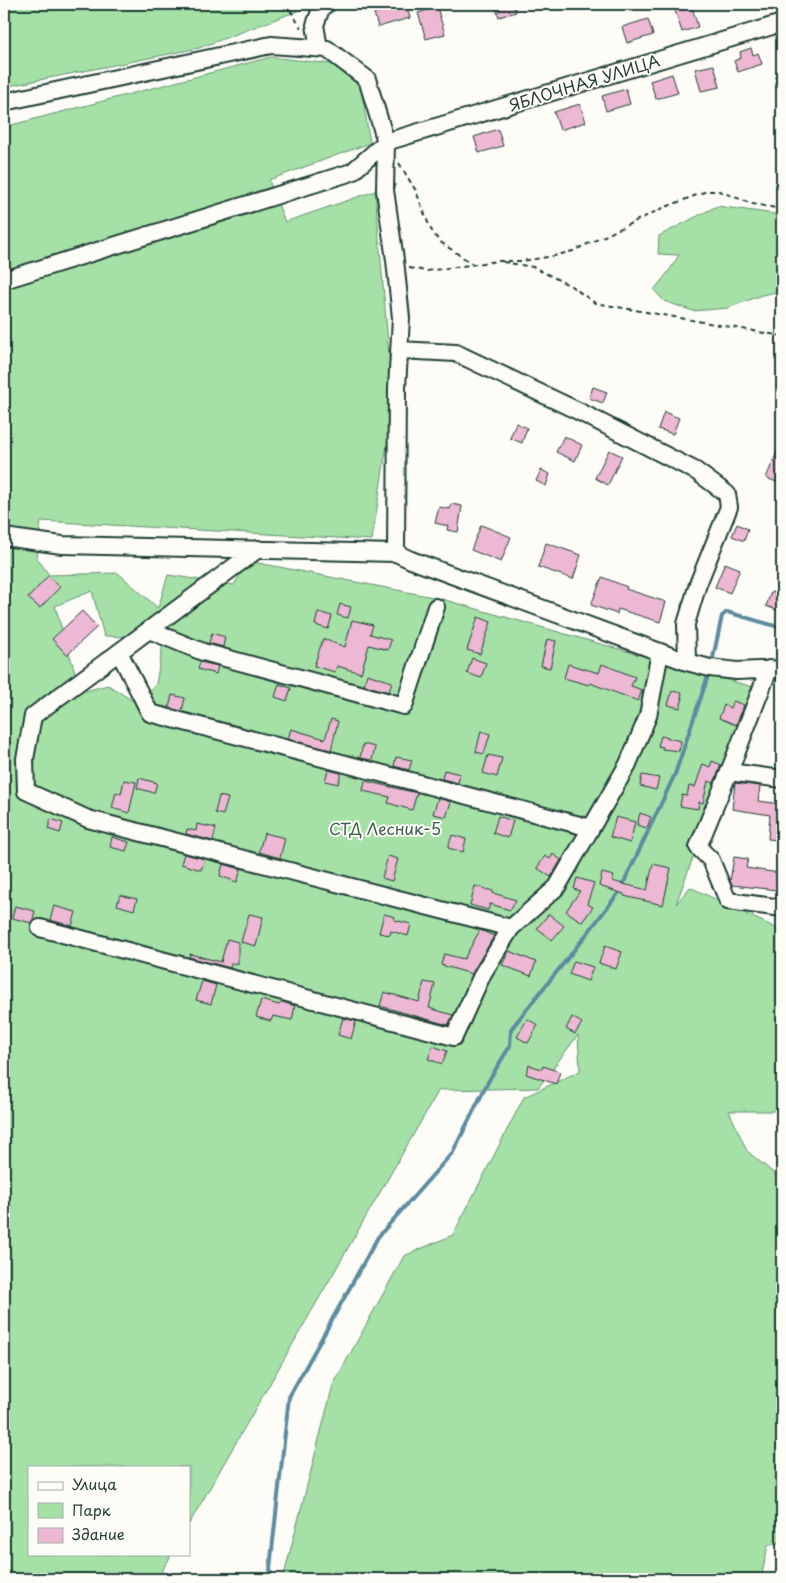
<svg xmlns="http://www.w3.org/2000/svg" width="786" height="1583" viewBox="0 0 786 1583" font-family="'Playpen Sans',sans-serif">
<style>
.green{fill:#a5e1a7;stroke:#628f6e;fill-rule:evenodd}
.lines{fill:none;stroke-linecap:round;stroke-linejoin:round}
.stream{stroke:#5d8c9f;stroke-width:4}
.building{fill:#ecb8d3;stroke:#1f3d34}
.minor-casing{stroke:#1f3d34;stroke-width:20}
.path{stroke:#1f3d34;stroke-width:2;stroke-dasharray:5 4;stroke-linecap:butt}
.minor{stroke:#fdfcf7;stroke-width:16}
.labels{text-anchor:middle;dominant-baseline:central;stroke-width:4;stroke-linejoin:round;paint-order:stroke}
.street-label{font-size:16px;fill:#1f3d34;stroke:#fdfcf7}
.park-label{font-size:16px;fill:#3a5e4b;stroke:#fdfcf7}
</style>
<rect width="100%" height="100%" fill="#fdfcf7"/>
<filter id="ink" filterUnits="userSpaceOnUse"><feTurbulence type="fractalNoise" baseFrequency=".02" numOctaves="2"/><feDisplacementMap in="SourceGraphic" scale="10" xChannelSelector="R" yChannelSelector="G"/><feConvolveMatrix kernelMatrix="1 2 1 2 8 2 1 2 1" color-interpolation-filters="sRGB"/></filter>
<g filter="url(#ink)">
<path class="green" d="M4,4H316L199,48L4,87Z
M271,57L331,64L361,87L370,143L269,180L285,222L375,191L391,379L388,438L372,540L41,521L37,558L49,575L118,573L158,608L168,575L234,585L248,561L438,598L753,687L728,762L676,904L690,887L782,931V1109L775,1111H729L747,1151L782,1180V1542L768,1545L761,1579H283L333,1385L404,1256L453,1235L524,1097L580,1071L578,1035L538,1088L439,1090L189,1524V1467H29V1554H172L157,1579H4V127ZM92,591L104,636L164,638L156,684L138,704L108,685L81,692L55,606Z
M717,206L782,215V291L762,295L728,308L693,311L664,301L654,290L669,271L679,255L658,254L659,236Z"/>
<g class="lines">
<path class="stream" d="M713,658L722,616L727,612L782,628
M271,1579L270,1568L289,1397L378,1237L453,1152L489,1080L510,1046L511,1029L583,939L620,891L675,774L707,679"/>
</g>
<path class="building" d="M406,4L410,18L378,27L374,13Z
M494,4H513L516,12L499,17Z
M673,4H691L698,27L682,32Z
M437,7L445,34L426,39L418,13Z
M648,19L653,35L627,43L622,27Z
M751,48L753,55L758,53L762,64L738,72L734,61L741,58L740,52Z
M714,65L720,87L701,91L695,69Z
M672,74L678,93L656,99L650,81Z
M626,89L630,104L606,111L602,96Z
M580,104L586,122L560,130L554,112Z
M498,129L503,146L479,153L474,137Z
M593,387L607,392L603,403L589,398Z
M664,412L679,418L673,434L658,429Z
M516,423L527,428L522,443L510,438Z
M564,436L582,445L575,461L556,452Z
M782,440V484L766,478Z
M609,450L622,456L608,485L595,478Z
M541,470L550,474L546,486L536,481Z
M451,504L462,506L458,532L447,530L448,526L435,523L439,507L450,509Z
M737,524L748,529L744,541L732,536Z
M481,525L511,537L501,562L471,550Z
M546,543L581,555L573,579L538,567Z
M725,563L740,569L730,593L715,587Z
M48,576L60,587L40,608L28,598Z
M602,577L627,587L626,589L666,602L660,622L618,609L617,614L591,605Z
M771,592L782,595V612L766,606Z
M340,604L351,607L348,618L337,615Z
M82,611L97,627L67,655L52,639Z
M318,612L332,616L328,629L315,625Z
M478,617L491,622L480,654L467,650Z
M352,620L373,625L370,634L391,640L388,650L369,645L361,673L337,666L335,672L314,666L323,639L345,647Z
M212,633L225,637L223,647L209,643Z
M547,639L556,641L550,668L541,666Z
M472,658L486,663L481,678L467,673Z
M200,662L218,666L216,674L198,669Z
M568,664L599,673L602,664L635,677L631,686L642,690L638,701L590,683L589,685L564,678Z
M367,674L392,682L389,692L364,685Z
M279,684L291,688L287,701L275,697Z
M672,691L682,693L681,698H683L680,708L668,705Z
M172,695L185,698L182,711L169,708Z
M733,701L744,705L736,725L719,718L724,705L730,708Z
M331,719L338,721L331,750L288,739L291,729L325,739Z
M481,731L490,734L484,754L476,752Z
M661,736L681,741L679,751L662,749L663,747L658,746Z
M363,744L375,747L372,760L360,758Z
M488,755L502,758L497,777L483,773Z
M396,757L412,760L409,770L394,766Z
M712,761L721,765L714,783L708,781L703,803L699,802L698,809L680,806L682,795L687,796L689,786L695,787L703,764L710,767Z
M328,770L341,773L338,784L325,781Z
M444,770L460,774L458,783L442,779Z
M642,775L659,778L656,790L640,786Z
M139,778L157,783L154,793L137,788Z
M124,780L136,782L129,813L112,808L116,792L121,794Z
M365,781L417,793L412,810L388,803L390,797L363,791Z
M735,783L760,786L758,801L782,804V819L779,840L768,839L770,815L732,809Z
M219,796L228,798L223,815L215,813Z
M438,798L451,802L446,817L433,814Z
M640,813L651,817L647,828L637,825Z
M498,816L513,821L508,838L493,833Z
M616,817L635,822L630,843L610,837Z
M51,819L63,823L60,833L48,829Z
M197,824L216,828L213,841L186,834L187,829L196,831Z
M264,833L285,838L280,858L259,852Z
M452,835L466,839L463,852L448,848Z
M112,837L129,842L126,851L110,847Z
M184,854L205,859L201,870L181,864Z
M553,854L561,860L551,877L537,868L545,856L550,859Z
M388,856L398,859L392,881L382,878Z
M734,857L748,859L746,868L779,873L777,890L732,885L730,881Z
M223,864L241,869L237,882L220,876Z
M653,864L671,868L663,905L624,896V894L599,886L602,873L614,876L612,881L647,890Z
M577,878L594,883L587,904L593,907L582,922L566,911L580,891L574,889Z
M475,886L493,891V893L516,900L510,910L490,904L488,910L470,905Z
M120,895L137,899L134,910L117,905Z
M15,906L35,911L32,923L12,918Z
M54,906L76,912L72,926L50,920Z
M249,914L263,917L256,946L241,942Z
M384,914L395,917L394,920L411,924L408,936L391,931L390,935L379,933Z
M549,914L564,926L552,940L537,928Z
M480,930L494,936L472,974L441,965L444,954L464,959Z
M227,939L238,942V964L231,963L230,968L189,957L190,954L221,962Z
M605,946L622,952L616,969L599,963Z
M509,951L536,962L531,976L502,965Z
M574,961L593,967L588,981L569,974Z
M202,981L216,985L211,1004L196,1000Z
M424,982L435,984L429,1008L453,1015L448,1025L380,1006L384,992L419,1002Z
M261,1000L279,1005L282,1002L295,1006L292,1020L273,1016L271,1021L256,1017Z
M572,1017L582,1023L575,1034L566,1029Z
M343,1018L356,1021L351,1039L338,1035Z
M527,1019L538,1025L528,1043L517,1037Z
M433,1046L447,1051L442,1064L428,1059Z
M529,1065L542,1069L543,1066L560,1072L556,1084L526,1074Z"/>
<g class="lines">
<g class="minor-casing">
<path id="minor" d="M319,48L315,25L322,6L327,4
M4,102L271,45L327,49L367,79L386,142L385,190L395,260L401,318L397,388L396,553
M4,280L352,172L386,142L782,23
M399,350L456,353L578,411L696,471L727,494L729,507L698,584L686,624L687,662
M4,537L62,545L396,553L411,560L687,662L710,668L737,671L782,669
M258,549L33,716L25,759L26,791L88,819L511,928L557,887L628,764L648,716L660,652
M149,630L203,652L404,706L436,607
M119,652L150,713L591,828
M769,669L729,772L698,847L711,860L728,901L782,908
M729,772L782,779
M40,928L454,1037L483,973L511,928"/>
</g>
<path class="path" d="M284,4L289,8L301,28
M399,163L416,191L430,228L439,241L474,265
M503,262L533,267L571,286L595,303L782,336
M409,268L426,271L498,261H522L554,256L573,251L663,208L707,191H719L753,204L782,209"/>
<use href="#minor" class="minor"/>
</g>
</g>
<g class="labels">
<g class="street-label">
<text transform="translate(584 82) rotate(-17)">ЯБЛОЧНАЯ УЛИЦА</text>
</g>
<g class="park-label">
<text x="385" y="828">СТД Лесник-5</text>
</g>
</g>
<rect width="786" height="1583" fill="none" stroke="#fdfcf7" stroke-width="20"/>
<rect x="10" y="10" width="766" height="1563" fill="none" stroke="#1f3d34" stroke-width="2" filter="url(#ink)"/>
<rect x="28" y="1466" width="162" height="90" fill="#fdfcf7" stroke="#a4b0a9"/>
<rect x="38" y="1482" width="25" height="8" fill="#fdfcf7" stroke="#a4b0a9"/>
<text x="72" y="1490" font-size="15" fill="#1f3d34">Улица</text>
<rect x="38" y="1503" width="25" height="15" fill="#a5e1a7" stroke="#a4b0a9"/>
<text x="72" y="1516" font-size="15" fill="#1f3d34">Парк</text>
<rect x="38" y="1528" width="25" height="15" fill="#ecb8d3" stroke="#a4b0a9"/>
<text x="72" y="1540" font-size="15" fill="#1f3d34">Здание</text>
</svg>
